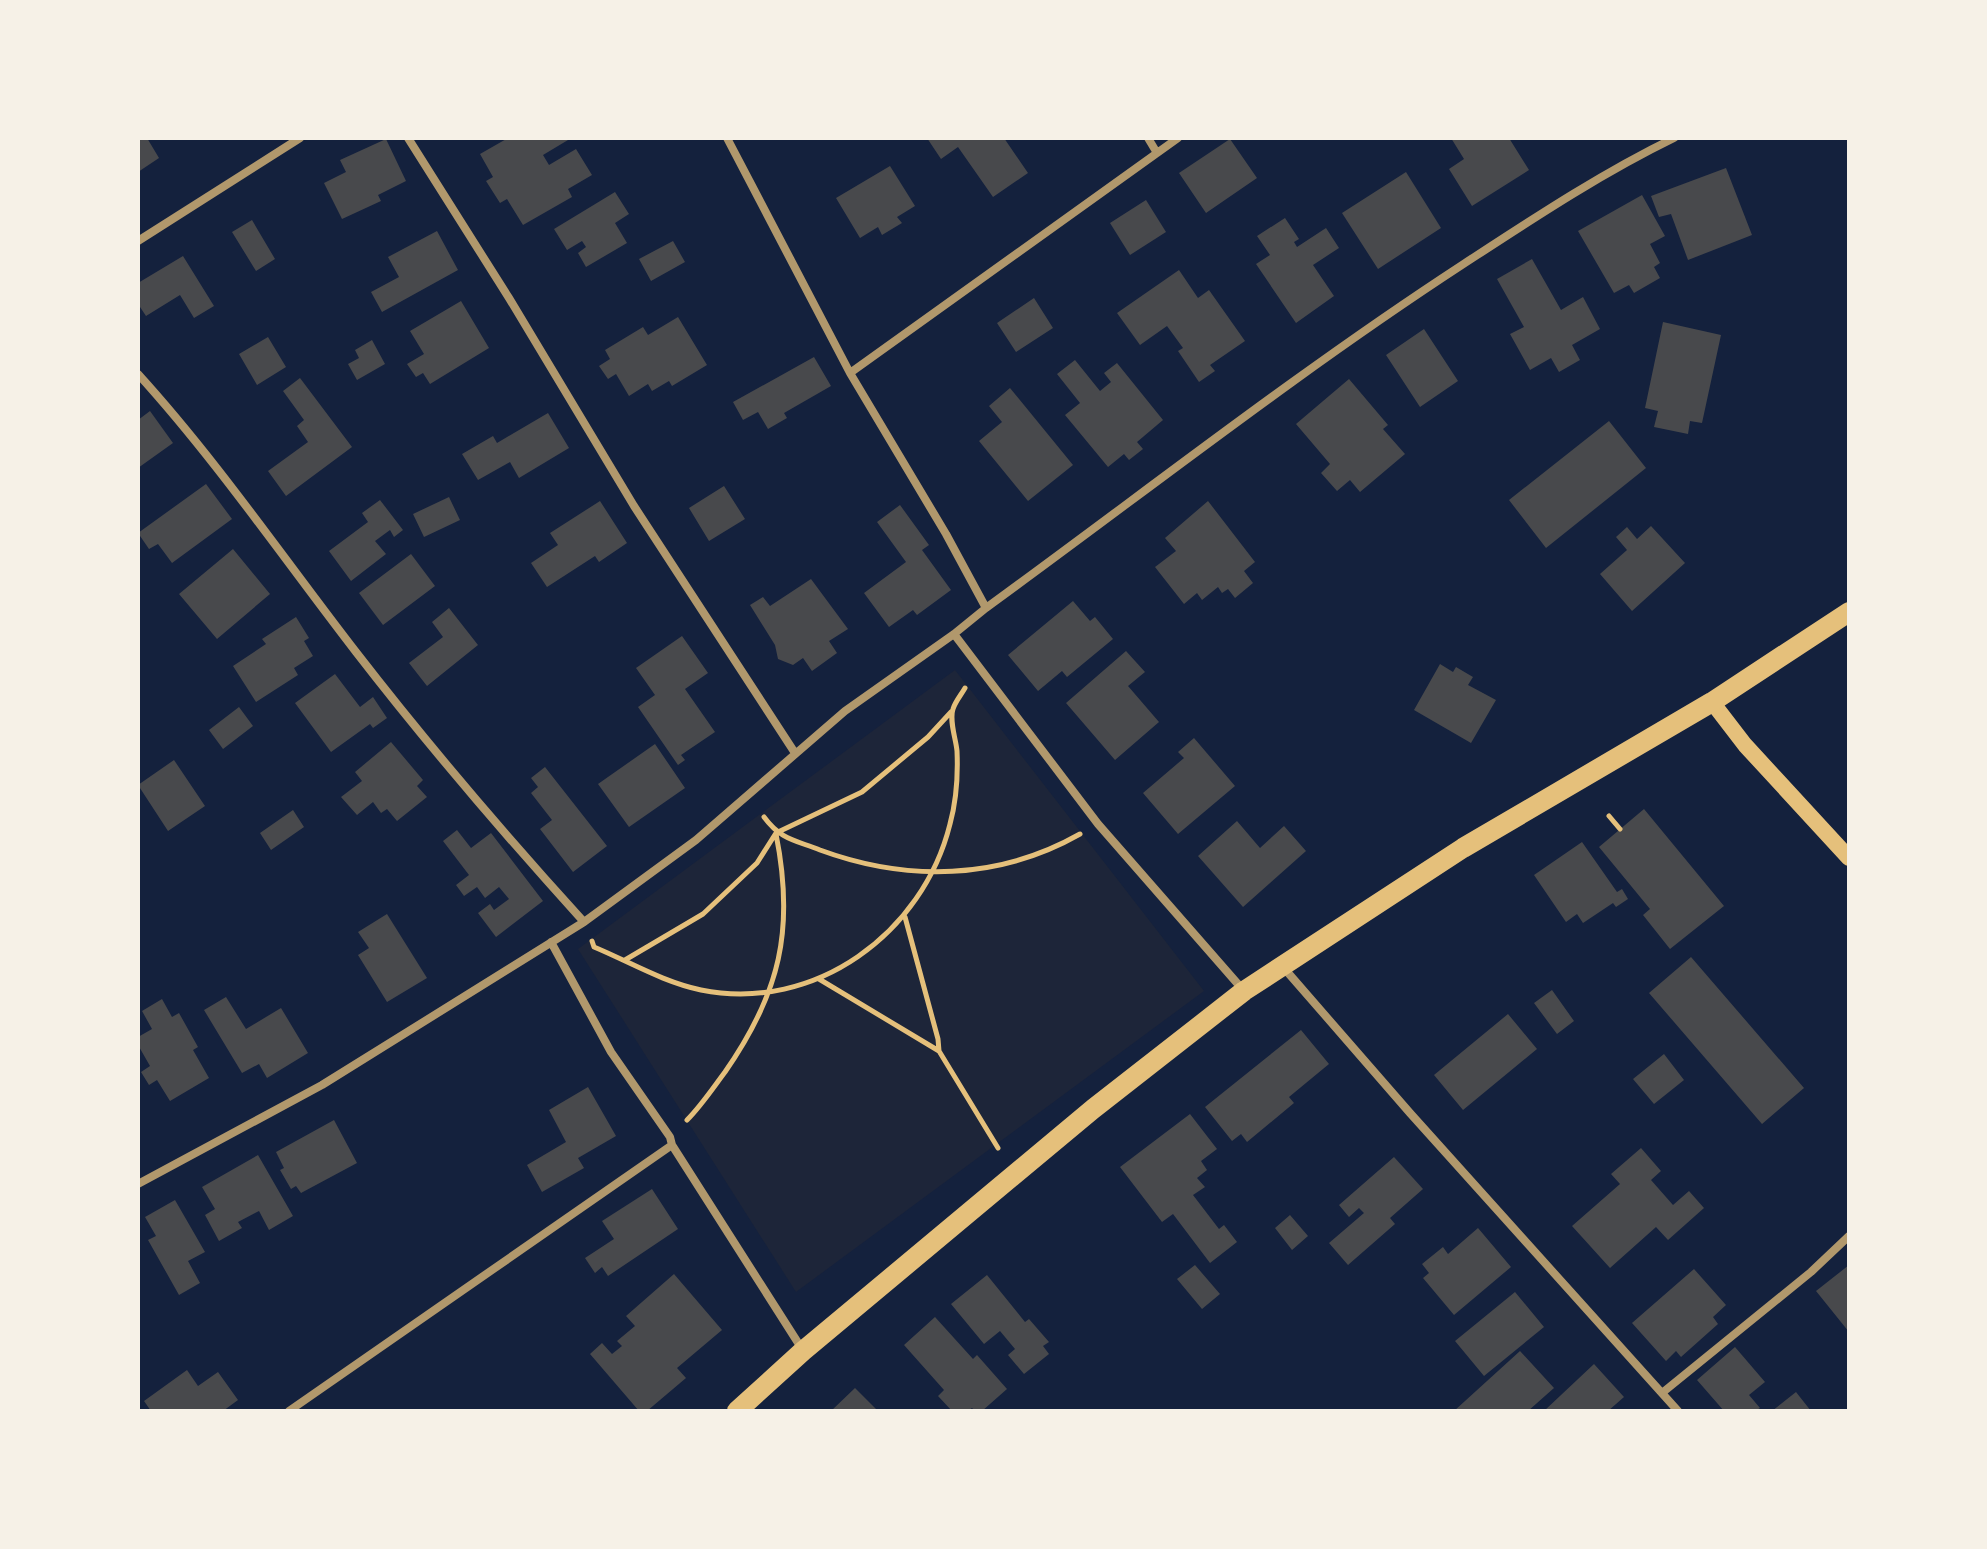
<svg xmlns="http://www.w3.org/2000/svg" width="1987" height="1549" viewBox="0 0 1987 1549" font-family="'DejaVu Sans',sans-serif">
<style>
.green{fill:#1d2539}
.building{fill:#48494c}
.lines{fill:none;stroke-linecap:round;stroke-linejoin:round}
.path{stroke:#e5c07b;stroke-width:5}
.minor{stroke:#b1986c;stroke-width:8}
.secondary{stroke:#e5c07b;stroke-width:16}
.primary{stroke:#e5c07b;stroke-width:20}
</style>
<rect width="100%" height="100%" fill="#14213d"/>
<path class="green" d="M955,670L1204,991L796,1292L578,949Z"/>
<path class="building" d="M138,138H147L159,158L138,172Z
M508,138H567L568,140L543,155L549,165L576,149L592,175L568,189L572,197L523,225L507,199L500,203L486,181L493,177L480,154Z
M927,138H1004L1028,173L993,197L958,147L941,159Z
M1451,138H1509L1529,170L1472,206L1449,169L1464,159Z
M386,139L406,181L378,195L381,201L342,219L324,183L346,172L340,160Z
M1230,139L1257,178L1206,213L1179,173Z
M890,166L915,206L897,217L902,223L882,235L878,227L860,238L836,198Z
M1726,168L1752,235L1688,260L1671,214L1659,217L1651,196Z
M1406,172L1441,228L1378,269L1342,213Z
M615,192L629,214L615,223L627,243L586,267L578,253L586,247L582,241L567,250L554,229Z
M1642,195L1665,236L1650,244L1660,263L1654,267L1660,278L1634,293L1629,285L1614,293L1578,231Z
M1146,200L1166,232L1130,255L1110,223Z
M1285,218L1299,239L1294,242L1297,247L1326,228L1339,248L1313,265L1334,296L1296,323L1256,264L1270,255L1257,236Z
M252,220L275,259L256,271L232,232Z
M437,231L458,270L382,312L371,292L399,277L388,257Z
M673,241L685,262L651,281L639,259Z
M183,256L214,306L194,318L180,295L146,316L138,304V283Z
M1532,259L1561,310L1583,297L1600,329L1572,345L1580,360L1559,372L1551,358L1530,370L1510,334L1524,327L1497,279Z
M1179,270L1198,298L1209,290L1245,341L1210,365L1215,371L1199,382L1178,351L1183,348L1167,326L1140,345L1117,313Z
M1034,298L1053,328L1016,352L997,323Z
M461,301L489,348L430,384L423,373L416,377L407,364L424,354L410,331Z
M678,317L707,365L672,386L669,381L652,391L648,384L629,396L616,374L608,379L599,366L610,359L605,350L643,327L648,335Z
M1663,322L1721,335L1702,423L1690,421L1688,434L1654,427L1658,411L1645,408Z
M1424,329L1458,381L1420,407L1386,355Z
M268,337L286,367L257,385L239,354Z
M372,340L385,364L357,380L348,364L359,358L355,350Z
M814,357L831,386L784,413L787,418L768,429L758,412L743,420L733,402Z
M1075,360L1100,391L1111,382L1104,373L1117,363L1163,420L1137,442L1143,449L1129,460L1124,454L1108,467L1065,415L1080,403L1057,374Z
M300,378L352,447L286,496L268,471L308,442L297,426L304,420L283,391Z
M1349,379L1388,425L1383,429L1405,454L1360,492L1350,480L1337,491L1321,473L1330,464L1296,424Z
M1010,388L1073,465L1028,501L979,441L1002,422L989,406Z
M150,411L173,443L138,468V420Z
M548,413L569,448L519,478L510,462L478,480L462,454L493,436L497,443Z
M1609,421L1646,468L1546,548L1509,500Z
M206,484L232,519L172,563L158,544L149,549L138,533Z
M724,486L745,519L709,541L689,508Z
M449,497L460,520L424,537L413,514Z
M380,500L403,530L394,537L390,530L375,541L386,554L351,581L329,551L368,522L362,513Z
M600,501L627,543L599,562L595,556L547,587L531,563L558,545L550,533Z
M1208,501L1255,562L1244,571L1253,583L1235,598L1228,589L1222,593L1218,587L1202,600L1197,593L1184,604L1155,567L1176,551L1165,538Z
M900,505L929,545L922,550L951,590L917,615L913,610L889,627L864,593L906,562L877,522Z
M1651,526L1685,563L1632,611L1600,574L1627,550L1616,537L1627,527L1637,539Z
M233,549L270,594L217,639L179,594Z
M411,554L435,586L383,625L359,593Z
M811,579L848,629L829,641L837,653L812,671L803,658L793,665L778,659L775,645L750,605L763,597L770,606Z
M1073,601L1090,621L1095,617L1113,639L1067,677L1062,671L1038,691L1008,655Z
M449,608L478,645L427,686L409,663L443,637L432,622Z
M296,617L309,638L304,641L313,656L294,668L298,675L256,702L233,666L266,644L262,639Z
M682,636L708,673L685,689L715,732L681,755L685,760L678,765L638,707L655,695L636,668Z
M1126,651L1145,672L1128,686L1159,722L1115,760L1066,703Z
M1440,664L1453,672L1456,667L1473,677L1468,685L1496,700L1471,743L1414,710Z
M335,674L360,707L373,697L387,718L373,728L370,724L331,752L295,703Z
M239,707L253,726L223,749L209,730Z
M1194,738L1235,786L1178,834L1143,793L1184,758L1178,752Z
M391,742L423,780L417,786L427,797L397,821L387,809L381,813L373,802L357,815L341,797L362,781L355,772Z
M655,744L685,788L629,827L598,784Z
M174,760L205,806L168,831L138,785Z
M545,767L607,846L573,872L540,829L552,820L531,793L538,787L531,778Z
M1644,809L1724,906L1670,949L1643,915L1650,909L1599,847Z
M293,810L304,827L271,850L260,833Z
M1237,821L1260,848L1284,826L1306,851L1243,907L1198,856Z
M457,830L471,848L491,833L543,901L496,937L478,913L490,904L494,910L509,899L499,887L485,898L477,887L464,896L456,885L469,875L443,841Z
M1582,842L1617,892L1622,889L1628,899L1616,907L1613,903L1583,923L1577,914L1566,922L1534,875Z
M387,914L427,978L387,1002L358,955L369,948L358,932Z
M1691,957L1804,1088L1762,1124L1649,993Z
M1552,990L1574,1021L1557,1034L1534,1003Z
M226,997L246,1029L281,1008L308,1053L267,1078L259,1064L242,1073L204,1010Z
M162,999L172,1017L179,1013L198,1047L193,1050L209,1078L170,1101L157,1080L149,1085L141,1072L150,1066L138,1045V1037L152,1029L142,1011Z
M1508,1014L1537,1049L1463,1110L1434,1075Z
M1301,1030L1329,1064L1289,1097L1294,1103L1247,1142L1241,1134L1232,1141L1205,1107Z
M1664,1054L1684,1080L1654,1104L1633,1079Z
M588,1087L616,1136L578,1158L584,1168L542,1192L527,1165L566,1142L549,1110Z
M1190,1114L1217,1149L1201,1161L1207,1170L1197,1178L1205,1187L1193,1195L1219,1229L1224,1225L1237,1242L1210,1263L1173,1214L1162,1222L1120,1167Z
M334,1120L357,1163L301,1193L296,1186L291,1189L280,1170L284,1168L276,1152Z
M1641,1148L1661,1171L1651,1180L1673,1205L1689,1191L1704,1208L1668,1240L1656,1227L1610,1268L1572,1226L1620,1184L1611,1174Z
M258,1155L293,1216L269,1230L259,1211L238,1222L242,1228L219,1241L205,1215L215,1209L202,1187Z
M1394,1157L1423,1189L1390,1218L1395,1224L1348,1265L1329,1243L1364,1213L1359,1208L1349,1217L1339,1205Z
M652,1189L678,1229L608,1276L602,1267L595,1273L585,1258L614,1239L602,1221Z
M175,1200L205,1252L188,1261L200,1283L179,1295L148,1240L156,1236L145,1217Z
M1290,1215L1308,1236L1292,1250L1275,1228Z
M1478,1228L1511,1267L1454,1315L1423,1278L1429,1273L1422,1264L1443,1247L1448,1254Z
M1195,1265L1220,1294L1202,1309L1177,1279Z
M1849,1265V1332L1816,1291Z
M1694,1269L1726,1305L1713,1317L1718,1324L1681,1357L1676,1351L1666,1361L1632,1323Z
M674,1274L722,1330L677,1368L686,1378L647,1411H639L590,1354L602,1343L612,1354L622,1346L617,1341L635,1326L626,1316Z
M987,1275L1025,1322L1029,1319L1049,1342L1043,1346L1049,1354L1024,1374L1008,1355L1015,1349L1000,1331L984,1344L951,1304Z
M1515,1292L1544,1327L1484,1376L1455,1341Z
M935,1317L973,1359L977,1355L1007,1389L982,1411H975L972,1408L968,1411H952L938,1396L944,1390L904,1345Z
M1735,1347L1765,1382L1749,1395L1760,1408L1755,1411H1724L1697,1380Z
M1520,1351L1554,1388L1528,1411H1454Z
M1594,1364L1624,1397L1608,1411H1544Z
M187,1370L198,1386L218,1372L238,1400L223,1411H151L144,1401Z
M855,1388L878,1411H831Z
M1796,1392L1811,1411H1772Z"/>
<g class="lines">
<path class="path" d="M1609,816L1620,829
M764,817C781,840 795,840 820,850C907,882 999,880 1080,834
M905,917L938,1039L939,1051
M592,941L594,947C630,962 663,982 701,990C815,1013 923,933 950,824C956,802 958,774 957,751C956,739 949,721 953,709C955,702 961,695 965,688
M625,960L703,914L757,863L776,833L862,792L928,737L951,712
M819,979L939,1051L998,1148
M687,1120C701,1106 713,1088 725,1072C780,993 795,929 776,834"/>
<path class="minor" d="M408,138L509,298L634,506L795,753
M727,138L850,373L946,534L986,608
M1148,138L1157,153
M138,241L300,138
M850,373L1178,138
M138,374C217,461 284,559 356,652C428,745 505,835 584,922
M954,634L1098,824L1244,991
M551,942L611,1052L670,1137L672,1145L802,1349
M1283,967L1410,1113L1678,1411
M138,1184L322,1085L584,922L696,840L845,711L954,634L986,608C1144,493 1298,372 1462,265C1531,220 1600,174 1674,138
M1662,1393L1811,1272L1849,1236
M289,1411L672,1145"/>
<path class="secondary" d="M1712,702L1745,745L1849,858"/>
<path class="primary" d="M737,1411L803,1351L1093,1109L1244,991L1463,848L1712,702L1849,612"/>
</g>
<rect width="1987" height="1549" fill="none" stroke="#f6f1e7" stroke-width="280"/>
</svg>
